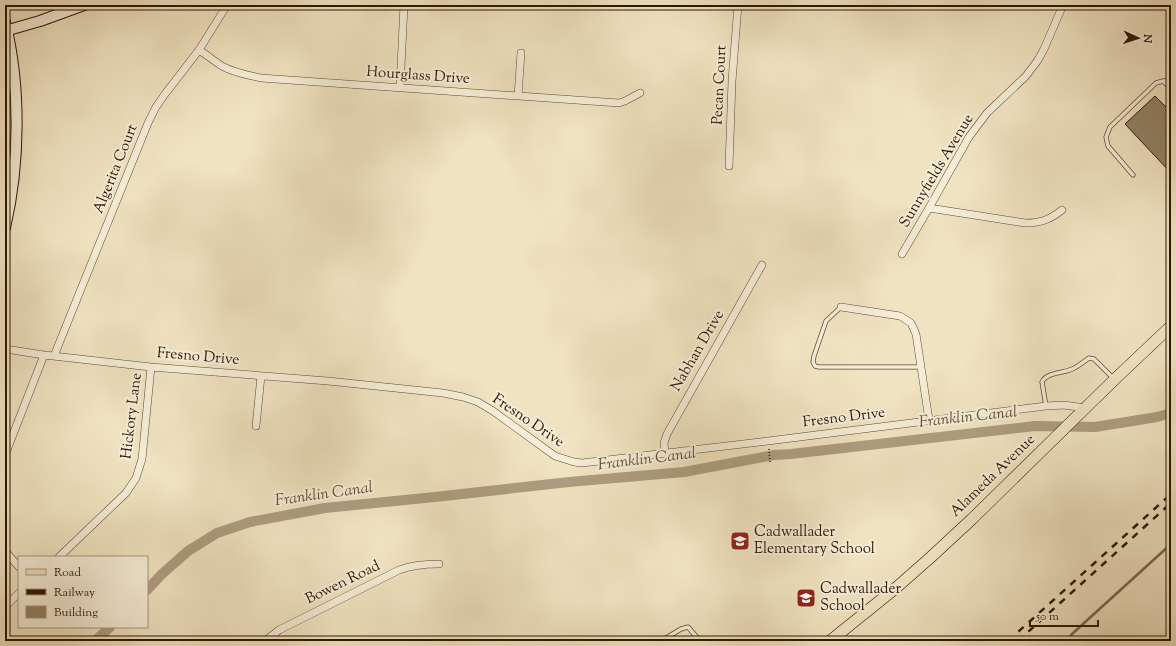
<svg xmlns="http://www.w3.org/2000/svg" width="1176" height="646" viewBox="0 0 1176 646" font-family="'Sorts Mill Goudy',serif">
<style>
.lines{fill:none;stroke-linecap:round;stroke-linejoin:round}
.stream{stroke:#79674e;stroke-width:2.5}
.canal{stroke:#ad9d80;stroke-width:10}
.building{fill:#928165;stroke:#2c1602}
.lane-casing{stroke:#5d4932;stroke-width:5}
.street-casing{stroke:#5d4932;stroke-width:8}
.secondary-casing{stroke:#2c1602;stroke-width:12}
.primary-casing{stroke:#2c1602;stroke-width:12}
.path{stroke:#2c1602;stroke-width:1.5;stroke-dasharray:1 2;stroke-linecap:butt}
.lane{stroke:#f5edd7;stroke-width:3.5}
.street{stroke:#f5edd7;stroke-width:7}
.secondary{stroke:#f5edd7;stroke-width:10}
.primary{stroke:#f0e3c1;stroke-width:11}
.rail{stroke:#2c1602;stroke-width:2.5;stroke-dasharray:7 7;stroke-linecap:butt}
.labels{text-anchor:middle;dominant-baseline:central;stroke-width:4;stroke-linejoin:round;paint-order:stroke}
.street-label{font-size:15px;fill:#2c1602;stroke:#f5edd7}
.poi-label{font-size:15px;fill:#2c1602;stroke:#f5edd7;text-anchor:start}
.water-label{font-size:16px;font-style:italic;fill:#604c34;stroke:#f5edd7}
</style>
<rect width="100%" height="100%" fill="#f0e3c1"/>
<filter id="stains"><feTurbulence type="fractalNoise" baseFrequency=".005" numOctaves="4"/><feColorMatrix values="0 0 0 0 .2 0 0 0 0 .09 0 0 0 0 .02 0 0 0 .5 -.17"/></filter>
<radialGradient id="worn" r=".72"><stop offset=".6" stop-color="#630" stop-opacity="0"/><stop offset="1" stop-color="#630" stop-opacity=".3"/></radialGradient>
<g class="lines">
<path class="stream" d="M1067,641L1072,634L1171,544"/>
<path class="canal" d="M147,590L162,574L188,551L217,533L250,522L325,508L435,497L569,482L684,472L774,455L791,454L1035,426L1095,427L1157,417L1171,413
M95,641L110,627"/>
</g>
<path class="building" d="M1155,96L1171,112V173L1125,124Z"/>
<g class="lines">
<g class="lane-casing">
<path id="lane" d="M1163,81L1171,89
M1133,175L1108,146L1106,137L1110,127L1156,83L1163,81H1171
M841,307L826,321L814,356L813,362L815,366L819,367H921
M1046,406L1042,382C1047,371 1067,374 1076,367C1081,364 1085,361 1089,358L1094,359L1113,378
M661,641L681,629L688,627L700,641"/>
</g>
<g class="street-casing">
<path id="street" d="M959,5H961
M199,50C207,55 214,61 222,66C234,73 248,75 261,78L619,103L625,101L640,93
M400,87L404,5
M518,96L521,53
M729,166L732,81L738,5
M929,208L1025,223C1041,223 1049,220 1062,210
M902,254L929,208L969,137L987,113L1026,76L1038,60L1044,49L1063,5
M841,307L900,316L911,323L916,334L929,420
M5,349L44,355L151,367L328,381L443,393L463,397L478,402L493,411L555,456L574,462L582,463L768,441L1046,406L1064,405L1085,408
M54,356L148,123L156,107L165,94L199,50L227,5
M256,426L261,376
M665,453L664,443L667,434L762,265
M5,455L44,355
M5,551L19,567
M59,557L126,493L136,478L142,459L151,367
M5,607L19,593
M265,641L279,630L399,570C412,565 424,564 439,564"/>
</g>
<g class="secondary-casing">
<path id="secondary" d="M5,22C21,86 20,164 5,228
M5,31L40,21L84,5"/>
</g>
<g class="primary-casing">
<path id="primary" d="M830,641L897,587L931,557L972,519L1115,379L1171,326"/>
</g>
<path class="path" d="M769,449L770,463"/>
<use href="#lane" class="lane"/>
<use href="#street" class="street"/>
<use href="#secondary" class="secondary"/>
<use href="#primary" class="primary"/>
<path class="rail" d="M1008,641L1171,494
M1018,641L1171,503"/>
</g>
<defs>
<g id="school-square" transform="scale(1)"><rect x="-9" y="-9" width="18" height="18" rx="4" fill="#8f2418" stroke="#f5edd7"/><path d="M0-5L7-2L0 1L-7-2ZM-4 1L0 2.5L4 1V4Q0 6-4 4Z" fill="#fff"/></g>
</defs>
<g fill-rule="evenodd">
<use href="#school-square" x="740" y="541"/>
<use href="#school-square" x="806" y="598"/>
</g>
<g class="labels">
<g class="street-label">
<text transform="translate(418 76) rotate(4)">Hourglass Drive</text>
<text transform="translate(720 85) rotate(-87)">Pecan Court</text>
<text transform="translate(116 169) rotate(-68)">Algerita Court</text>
<text transform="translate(937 171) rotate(-59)">Sunnyfields Avenue</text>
<text transform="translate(698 351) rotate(-60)">Nabhan Drive</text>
<text transform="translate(198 357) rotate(5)">Fresno Drive</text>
<text transform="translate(132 416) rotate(-83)">Hickory Lane</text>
<text transform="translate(844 418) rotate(-7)">Fresno Drive</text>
<text transform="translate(528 421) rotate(34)">Fresno Drive</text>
<text transform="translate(993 476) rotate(-44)">Alameda Avenue</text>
<text transform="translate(343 583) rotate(-26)">Bowen Road</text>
</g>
<g class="poi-label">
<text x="754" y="532">Cadwallader<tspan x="754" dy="17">Elementary School</tspan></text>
<text x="820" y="589">Cadwallader<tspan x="820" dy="17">School</tspan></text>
</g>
<g class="water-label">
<text transform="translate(968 418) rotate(-6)">Franklin Canal</text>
<text transform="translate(647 460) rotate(-7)">Franklin Canal</text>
<text transform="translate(324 495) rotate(-8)">Franklin Canal</text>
</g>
</g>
<rect width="1176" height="646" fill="none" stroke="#f0e3c1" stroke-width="20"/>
<rect x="6" y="6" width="1164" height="634" fill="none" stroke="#2c1602" stroke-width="2"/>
<rect x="10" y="10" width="1156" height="626" fill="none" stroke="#2c1602"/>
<rect x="18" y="556" width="130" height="72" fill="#f5edd7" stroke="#a59782"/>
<rect x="26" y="569" width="20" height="6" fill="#f0e3c1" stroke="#a59782"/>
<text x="54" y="576" font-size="12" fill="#2c1602">Road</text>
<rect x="26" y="589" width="20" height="6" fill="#2c1602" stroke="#a59782"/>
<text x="54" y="596" font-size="12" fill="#2c1602">Railway</text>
<rect x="26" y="606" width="20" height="12" fill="#928165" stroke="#a59782"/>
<text x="54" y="616" font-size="12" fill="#2c1602">Building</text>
<g transform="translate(1138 38) rotate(93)" stroke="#f5edd7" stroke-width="3" paint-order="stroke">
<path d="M0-3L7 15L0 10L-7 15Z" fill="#2c1602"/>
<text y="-6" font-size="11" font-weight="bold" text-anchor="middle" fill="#2c1602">N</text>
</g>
<path d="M1030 620v6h68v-6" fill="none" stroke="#2c1602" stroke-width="2"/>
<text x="1036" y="620" font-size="12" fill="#2c1602" stroke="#f5edd7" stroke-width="3" paint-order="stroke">50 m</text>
<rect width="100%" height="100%" filter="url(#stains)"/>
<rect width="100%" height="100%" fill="url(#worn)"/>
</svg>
